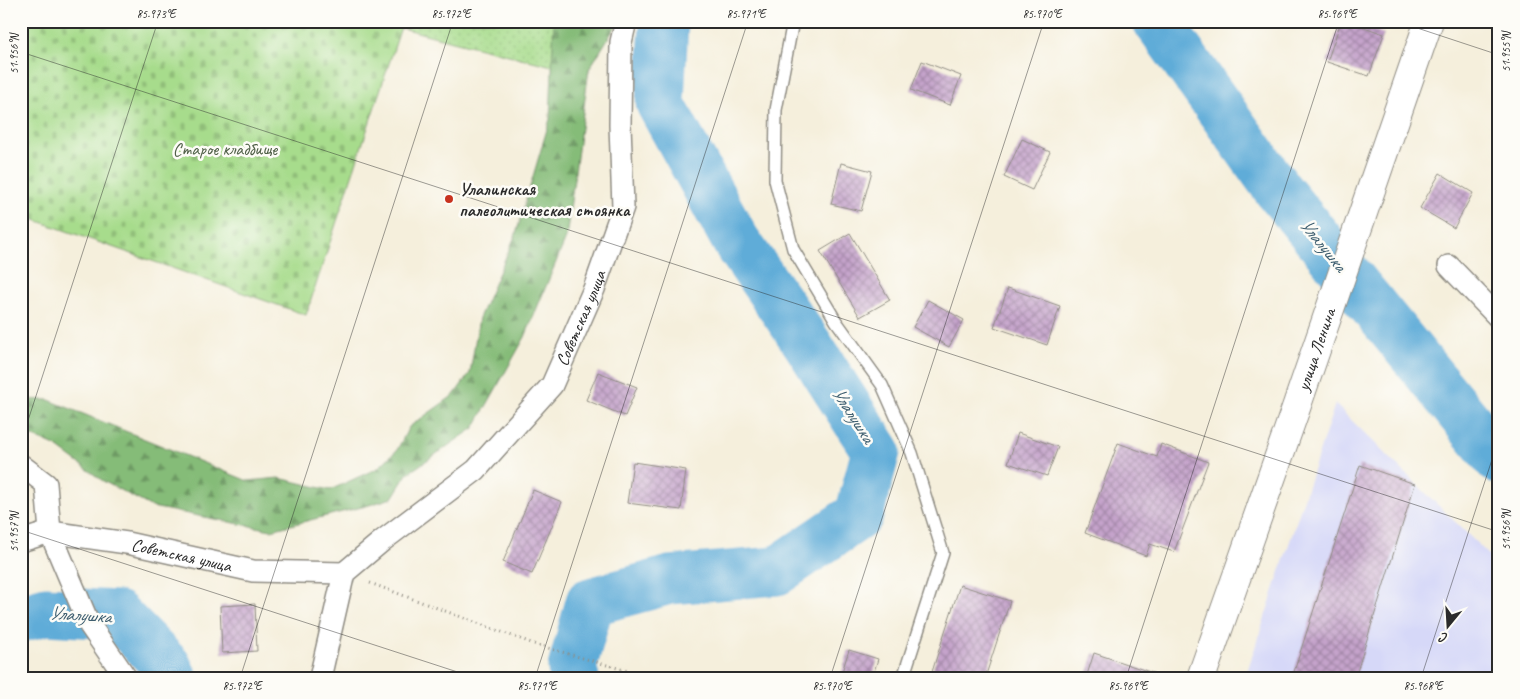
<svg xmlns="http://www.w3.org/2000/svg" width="1520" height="699" viewBox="0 0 1520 699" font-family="Caveat,sans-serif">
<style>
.built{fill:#d6d8f8}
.green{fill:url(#green-dots);stroke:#69845c}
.forest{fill:url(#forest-firs);stroke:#587452}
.cemetery{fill:url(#cemetery-stones);stroke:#69845c}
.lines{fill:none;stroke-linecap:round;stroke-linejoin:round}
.river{stroke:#5eacd8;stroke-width:49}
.building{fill:url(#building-cross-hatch)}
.service-casing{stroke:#908d84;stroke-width:14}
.minor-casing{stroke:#908d84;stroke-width:24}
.tertiary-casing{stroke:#908d84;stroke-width:30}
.path{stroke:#908d84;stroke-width:3;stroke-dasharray:1 4;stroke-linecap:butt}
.service{stroke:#fff;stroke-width:11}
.minor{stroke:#fff;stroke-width:21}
.tertiary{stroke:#fff;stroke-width:28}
.ticks{fill:none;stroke:#2b2b2b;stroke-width:1;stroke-opacity:0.45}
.poi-dot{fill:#c8321e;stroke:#fdfcf7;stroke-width:2}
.labels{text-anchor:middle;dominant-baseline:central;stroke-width:5;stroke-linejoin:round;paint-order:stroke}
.park-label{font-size:18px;fill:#506048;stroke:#fdfcf7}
.poi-label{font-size:18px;font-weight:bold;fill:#2b2b2b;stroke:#fdfcf7;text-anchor:start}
.street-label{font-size:18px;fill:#2b2b2b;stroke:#fdfcf7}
.water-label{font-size:19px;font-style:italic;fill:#3f5f70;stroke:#fdfcf7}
.neatline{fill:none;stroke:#2b2b2b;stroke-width:2}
.ticks-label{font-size:12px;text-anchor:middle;fill:#2b2b2b}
</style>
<defs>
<pattern id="green-dots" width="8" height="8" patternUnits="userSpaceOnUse" patternTransform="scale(1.25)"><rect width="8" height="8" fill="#a7dc8c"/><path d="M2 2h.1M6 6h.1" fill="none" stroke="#90bd79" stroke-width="1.8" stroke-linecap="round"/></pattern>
<pattern id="forest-firs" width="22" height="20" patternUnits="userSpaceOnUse" patternTransform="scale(1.25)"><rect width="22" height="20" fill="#85bc78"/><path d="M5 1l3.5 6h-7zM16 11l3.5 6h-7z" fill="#6d9963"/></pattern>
<pattern id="cemetery-stones" width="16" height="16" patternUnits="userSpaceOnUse" patternTransform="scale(1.25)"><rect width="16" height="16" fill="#a7dc8c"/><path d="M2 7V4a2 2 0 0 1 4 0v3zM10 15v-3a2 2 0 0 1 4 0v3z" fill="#90bd79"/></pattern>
<pattern id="building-cross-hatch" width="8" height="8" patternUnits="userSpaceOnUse" patternTransform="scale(1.25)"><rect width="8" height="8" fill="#c5a3cb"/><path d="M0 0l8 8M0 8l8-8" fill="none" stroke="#a085a5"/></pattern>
</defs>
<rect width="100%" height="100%" fill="#fdfcf7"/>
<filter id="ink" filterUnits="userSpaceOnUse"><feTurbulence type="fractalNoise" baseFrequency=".02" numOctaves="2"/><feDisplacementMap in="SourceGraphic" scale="10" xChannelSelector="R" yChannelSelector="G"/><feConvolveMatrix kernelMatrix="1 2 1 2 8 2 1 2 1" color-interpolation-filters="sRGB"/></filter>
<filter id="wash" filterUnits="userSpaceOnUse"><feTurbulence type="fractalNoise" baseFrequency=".0096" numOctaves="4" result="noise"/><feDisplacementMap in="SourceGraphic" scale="20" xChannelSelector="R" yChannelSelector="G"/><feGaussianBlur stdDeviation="1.12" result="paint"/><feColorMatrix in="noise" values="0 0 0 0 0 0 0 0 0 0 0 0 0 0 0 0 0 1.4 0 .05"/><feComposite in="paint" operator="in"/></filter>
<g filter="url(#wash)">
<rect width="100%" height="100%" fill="#f5efdc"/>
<path class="built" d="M1335,404L1499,565V678H1245Z"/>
<path class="green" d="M403,21H599L588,75L401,28Z"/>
<path class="forest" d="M554,21H619L589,69L566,238L525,337L474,428L407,474L392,498L366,506L271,530L152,507L103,481L57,447L21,431V399L49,400L248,481L279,478L330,490L378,468L397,450L409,427L454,395L470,373L479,318L516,234L550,119Z"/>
<path class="cemetery" d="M21,21H403L306,315L21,215Z"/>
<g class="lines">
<path class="river" d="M1157,21L1278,190L1499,460
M21,618L46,611L117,615L167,666L173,678
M575,678L572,668L590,602L670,580L777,571L859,515L876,451L807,343L736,241L660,103L664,21"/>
</g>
<g id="blocks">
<path class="building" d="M1341,21H1347L1384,34L1369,76L1327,62Z
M922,61L961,76L950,105L911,90Z
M1022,139L1050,152L1032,190L1004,177Z
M841,163L872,171L861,211L831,204Z
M1440,173L1473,193L1454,228L1420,208Z
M850,233L890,300L860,317L820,251Z
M1008,288L1060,306L1047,345L994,327Z
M928,300L964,320L949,347L913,327Z
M598,372L637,387L625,416L586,400Z
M1018,433L1058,447L1047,476L1008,463Z
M1118,443L1157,457L1161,444L1208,462L1174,552L1150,544L1146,556L1085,533Z
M633,462L686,470L681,510L627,503Z
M1360,465L1415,484L1355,678H1292Z
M533,490L562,502L532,574L503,562Z
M960,585L1010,601L985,678H930Z
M255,604L257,651L222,653L220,606Z
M849,650L878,659L872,678H840Z
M1094,653L1156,674L1155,678H1086Z"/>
</g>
</g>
<g filter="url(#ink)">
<use href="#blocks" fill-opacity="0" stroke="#908d84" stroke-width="1"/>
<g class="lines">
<g class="service-casing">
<path id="service" d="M793,21L776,110L775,180L793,249L836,321L882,385L912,453L943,553L903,678"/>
</g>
<g class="minor-casing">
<g id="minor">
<path d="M1449,266L1499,318"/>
<path d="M21,465L46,484L50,532L89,624L126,678"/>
<path id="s1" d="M21,541L50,532L127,543L253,571L344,573"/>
<path id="s2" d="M320,678L344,573L382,541L476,470L552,385L594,289L623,207L620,125L621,42L626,21"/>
</g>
</g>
<g class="tertiary-casing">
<g id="tertiary">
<path id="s3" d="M1201,678L1297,405L1429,21"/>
</g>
</g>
<path class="path" d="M370,583L534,644L635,673L640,678"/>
<use href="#service" class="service"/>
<use href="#minor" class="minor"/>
<use href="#tertiary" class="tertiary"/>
</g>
</g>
<path class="ticks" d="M1396,21L1499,55M21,52L1499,532M21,442L158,21M21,530L476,678M240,678L453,21M535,678L748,21M830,678L1044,21M1126,678L1339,21M1421,678L1499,438"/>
<circle class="poi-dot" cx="449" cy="199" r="5"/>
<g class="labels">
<g class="park-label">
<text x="225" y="149">Старое кладбище</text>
</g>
<g class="poi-label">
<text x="459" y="189">Улалинская<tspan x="459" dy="21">палеолитическая стоянка</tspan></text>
</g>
<g class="street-label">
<text stroke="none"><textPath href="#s2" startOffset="462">Советская улица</textPath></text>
<text stroke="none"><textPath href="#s3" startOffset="348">улица Ленина</textPath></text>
<text stroke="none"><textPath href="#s1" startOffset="164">Советская улица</textPath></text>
</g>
<g class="water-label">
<text transform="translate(1323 245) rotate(51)">Улалушка</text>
<text transform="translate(853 415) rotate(57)">Улалушка</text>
<text transform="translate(80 615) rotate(4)">Улалушка</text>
</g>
</g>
<rect width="1520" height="699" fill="none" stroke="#fdfcf7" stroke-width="55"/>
<g transform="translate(1448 626) rotate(198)" stroke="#fdfcf7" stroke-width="4" paint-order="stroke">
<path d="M0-4L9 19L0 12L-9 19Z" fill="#2b2b2b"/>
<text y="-8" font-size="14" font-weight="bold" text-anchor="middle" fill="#2b2b2b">С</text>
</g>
<rect x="28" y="28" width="1464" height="644" class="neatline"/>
<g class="ticks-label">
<text x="156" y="18">85.973°E</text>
<text x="451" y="18">85.972°E</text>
<text x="746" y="18">85.971°E</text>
<text x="1042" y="18">85.970°E</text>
<text x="1337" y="18">85.969°E</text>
<text transform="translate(1506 52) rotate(-90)" y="4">51.955°N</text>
<text transform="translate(14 54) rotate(-90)" y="4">51.956°N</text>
<text transform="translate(1506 530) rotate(-90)" y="4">51.956°N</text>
<text transform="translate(14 532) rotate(-90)" y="4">51.957°N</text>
<text x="242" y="690">85.972°E</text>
<text x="537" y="690">85.971°E</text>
<text x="832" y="690">85.970°E</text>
<text x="1128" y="690">85.969°E</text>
<text x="1423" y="690">85.968°E</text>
</g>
</svg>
